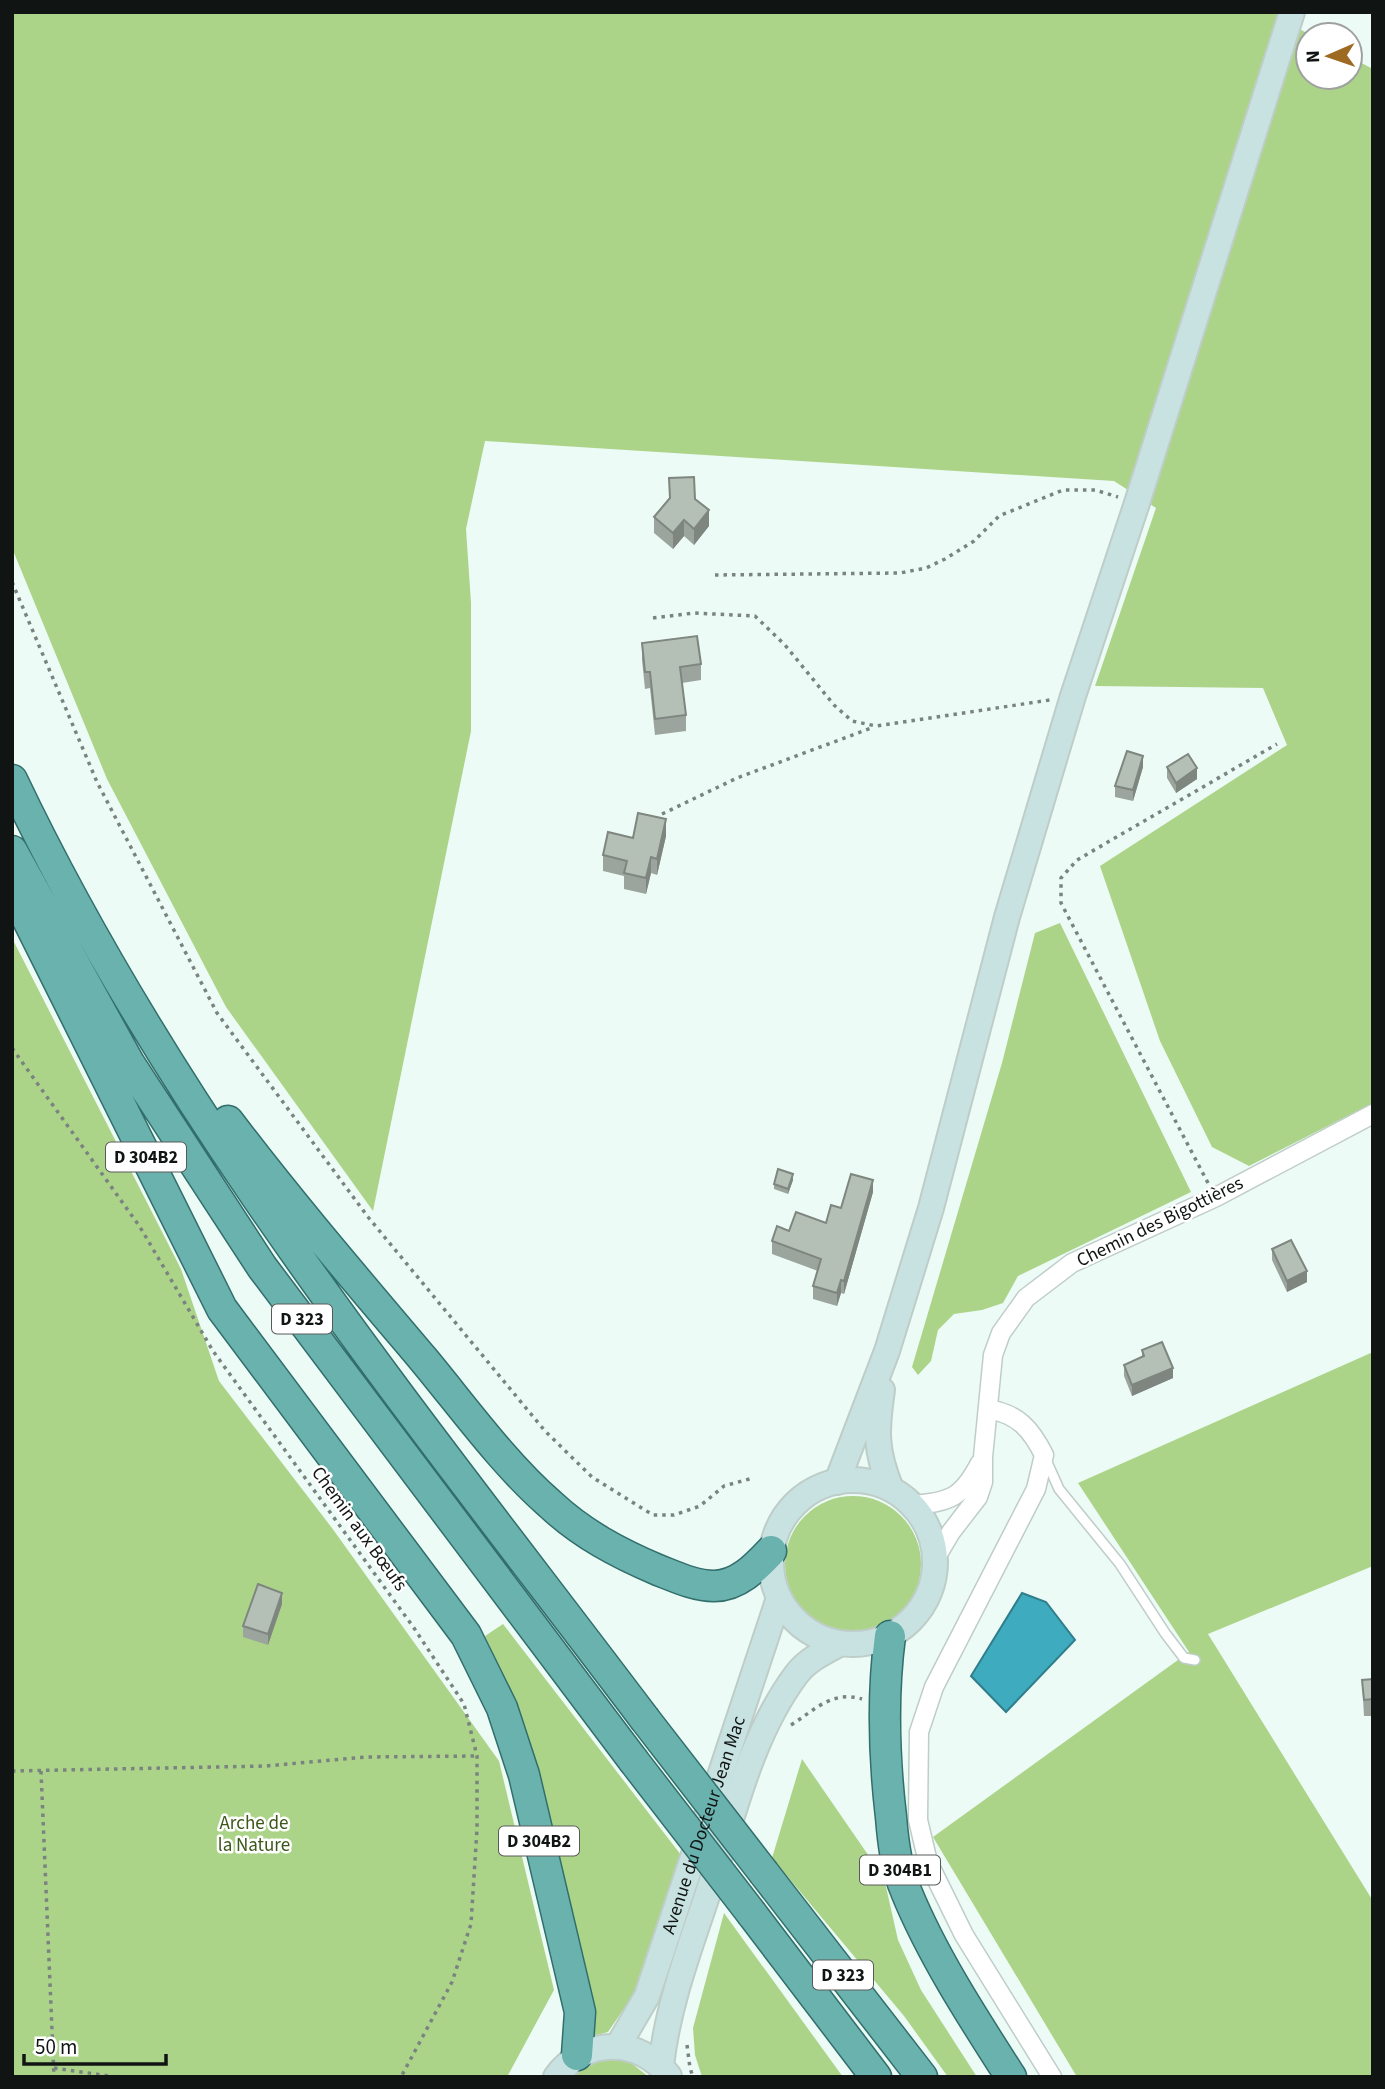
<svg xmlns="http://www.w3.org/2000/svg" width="1385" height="2089" viewBox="0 0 1385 2089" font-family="'Source Sans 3',sans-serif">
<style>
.green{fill:#acd488}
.water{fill:#3eabbf;stroke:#307e8b;stroke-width:2}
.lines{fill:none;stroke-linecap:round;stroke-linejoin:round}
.service-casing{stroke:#bfcdc8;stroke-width:12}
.minor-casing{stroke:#bfcdc8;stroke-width:21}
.secondary-casing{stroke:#bfcdc8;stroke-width:28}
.trunk-casing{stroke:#326e6b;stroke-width:33}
.path{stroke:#7a8380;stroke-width:3.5;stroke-dasharray:3.5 5;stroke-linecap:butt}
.service{stroke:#fff;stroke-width:9}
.minor{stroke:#fff;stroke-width:18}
.secondary{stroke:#c7e2e1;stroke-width:24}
.trunk{stroke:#6ab2ae;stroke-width:30}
.trunk-bridge-casing{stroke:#326e6b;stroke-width:33;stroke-linecap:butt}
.trunk-bridge{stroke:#6ab2ae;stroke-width:30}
.wall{fill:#9ba49d}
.shaded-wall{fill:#7e867f}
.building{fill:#b4bfb6;stroke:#7e867f;stroke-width:2}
.labels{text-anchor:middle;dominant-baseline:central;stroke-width:5;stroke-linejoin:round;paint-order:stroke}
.shield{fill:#fff;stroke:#585b5a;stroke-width:2}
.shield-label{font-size:18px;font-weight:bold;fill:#101513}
.street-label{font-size:19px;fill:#101513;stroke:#fff}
.park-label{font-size:19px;fill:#3c581b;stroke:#fff}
</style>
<rect width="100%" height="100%" fill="#ecfbf6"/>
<path class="green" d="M12,12H1303L1298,28L1310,35H1308V77H1350V57L1373,69V1103L1249,1166L1212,1147L1160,1041L1100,866L1287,745L1263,688L1095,686L1156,508L1114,481L485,441L466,529L471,603V731L373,1211L226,1007L107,779L12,548Z
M1060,923L1191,1192L1018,1276L1003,1303L982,1310L954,1314L938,1330L931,1361L918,1375L912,1367L1002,1063L1035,933Z
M12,938L181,1269L219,1381L332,1528L499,1761L554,1990L507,2077H12Z
M1373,1352V1566L1208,1634L1373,1901V2077H1077L933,1837L1189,1652L1078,1483Z
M785 1564a68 68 0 1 1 136 0a68 68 0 1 1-136 0Z
M503,1624L681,1855L638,1988L608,2032L586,2038L503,1676L485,1636Z
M802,1759L884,1878L898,1940L921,1990L977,2077H948L904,2016L772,1858Z
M724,1913L843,2077H702L695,2055L693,2028Z
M612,2059L631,2063L649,2077H570L593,2062Z"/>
<path class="water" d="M1022,1593L1046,1602L1075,1640L1006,1712L971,1676Z"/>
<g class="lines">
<g class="service-casing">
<path id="service" d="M1046,1460L1059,1489L1120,1564L1165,1633L1184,1658L1195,1660"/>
</g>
<g class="minor-casing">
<path id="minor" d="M988,1409C1018,1414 1031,1429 1044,1455L1036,1489L934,1687L919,1732L918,1820L928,1862L964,1935L1052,2077
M912,1505C950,1502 962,1498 980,1463
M935,1559L951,1532L978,1497L983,1482V1457L993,1355L1001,1333L1026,1298L1072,1263L1216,1197L1373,1114"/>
</g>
<g class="secondary-casing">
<g id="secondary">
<path d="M882,1390C876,1431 875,1450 891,1489"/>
<circle cx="853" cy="1562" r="82"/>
<path d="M837,1482L887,1351L931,1208L1007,917L1073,696L1137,503L1292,12"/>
<path id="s1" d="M618,2046L647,1996L779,1598"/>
<path d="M661,2066C668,2002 692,1942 712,1881C734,1812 752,1734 796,1675C807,1660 824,1652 839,1644"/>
<path d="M556,2077C585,2037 639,2037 669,2076"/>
</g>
</g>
<g class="trunk-casing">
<path id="trunk" d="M12,780C175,1123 417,1417 644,1718
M12,851L129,1063L262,1267L633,1760
M12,888L222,1309L466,1635L502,1708L524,1775L580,2012L577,2055
M228,1121C290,1203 358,1282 424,1360C463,1407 504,1464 550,1504C582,1534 618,1553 658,1570C676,1577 695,1586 714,1586C738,1586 756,1567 771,1551
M890,1636C882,1696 884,1757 891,1817C893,1842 896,1868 906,1891C932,1955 973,2018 1011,2077
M764,1873L922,2077
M752,1914L876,2077"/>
</g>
<path class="path" d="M715,575L900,573L926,568L945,559L974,541L999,516L1063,490H1095L1118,497
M12,582L97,782L217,1013L368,1217L545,1431L592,1477L653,1515H674L700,1506L724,1486L753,1478
M653,618L694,613L755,616L785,645L834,705L852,721L876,726L1050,700
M662,814L737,778L874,727
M12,1048L140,1227L213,1351L414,1628L464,1704L477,1756V1829L471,1924L452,1982L401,2077
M1208,1183L1061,903V878L1077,860L1277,744
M791,1725C815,1710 832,1690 862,1699
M12,1771L266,1766L366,1757L477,1756
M41,1771L54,2077
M687,2045L690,2068L693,2077
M54,2068L116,2077"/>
<use href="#service" class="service"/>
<use href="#minor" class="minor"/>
<use href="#secondary" class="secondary"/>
<use href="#trunk" class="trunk"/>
<g class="trunk-bridge-casing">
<path id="trunk-bridge" d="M644,1718L764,1873
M633,1760L752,1914"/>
</g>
<use href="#trunk-bridge" class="trunk-bridge"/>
</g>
<path class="wall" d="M669,478L695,499L709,526L694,545L684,536L673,549L654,533V517L669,498Z
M642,643L701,664V680L682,683L686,715V731L655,735L650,688L645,689L642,660Z
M1143,767L1133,801L1115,797V786Z
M1167,767L1197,779L1176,793L1167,778Z
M666,836L657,875L651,873L646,894L624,889V876L603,871V855L633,838Z
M793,1180L788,1194L774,1189V1184Z
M873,1192L844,1294L841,1293L837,1306L813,1299V1286L818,1271L772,1254V1241L826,1223L841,1208Z
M1272,1249L1307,1282L1287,1292L1272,1260Z
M1142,1350L1173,1378L1132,1396L1124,1376V1365L1142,1357Z
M282,1604L268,1645L243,1637V1626Z
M1373,1679V1716H1364L1362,1680Z"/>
<path class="shaded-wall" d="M709,510V526L694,545V529Z
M684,520V536L673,549V533Z
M1143,756V767L1133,801V790Z
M1197,768V779L1176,793V783Z
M666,819V836L657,875V859Z
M651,857V873L646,894V878Z
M793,1174V1180L788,1194V1189Z
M873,1180V1192L844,1294V1281Z
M1307,1271V1282L1287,1292V1281Z
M841,1280V1293L837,1306V1293Z
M1173,1368V1378L1132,1396V1385Z
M282,1593V1604L268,1645V1634Z"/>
<path class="building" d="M694,477L695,499L709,510L694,529L684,520L673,533L654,517L670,498L669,478Z
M697,636L701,664L680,667L686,715L655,719L650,672H645L642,643Z
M1127,751L1143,756L1133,790L1115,786Z
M1188,754L1197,768L1176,783L1167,767Z
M638,813L666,819L657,859L651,857L646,878L624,873L627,861L603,855L608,832L633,838Z
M778,1169L793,1174L788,1189L774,1184Z
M851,1174L873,1180L844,1281L841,1280L837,1293L813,1286L821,1259L772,1241L777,1226L789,1231L796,1212L826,1223L831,1205L841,1208Z
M1291,1240L1307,1271L1287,1281L1272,1249Z
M1162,1342L1173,1368L1132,1385L1124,1365L1144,1356L1142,1350Z
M258,1584L282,1593L268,1634L243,1626Z
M1373,1679V1699L1364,1700L1362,1680Z"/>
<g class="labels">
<g class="shield">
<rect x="106" y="1142.5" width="80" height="29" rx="5"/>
<rect x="272" y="1304.5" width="60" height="29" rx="5"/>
<rect x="499" y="1826.5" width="80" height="29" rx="5"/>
<rect x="860" y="1855.5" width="80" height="29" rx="5"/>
<rect x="813" y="1960.5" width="60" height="29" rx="5"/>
</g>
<g class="shield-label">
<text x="146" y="1157">D 304B2</text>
<text x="302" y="1319">D 323</text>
<text x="539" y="1841">D 304B2</text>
<text x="900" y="1870">D 304B1</text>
<text x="843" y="1975">D 323</text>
</g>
<g class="street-label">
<text transform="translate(1160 1222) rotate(-26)">Chemin des Bigottières</text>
<text transform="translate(359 1529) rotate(54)">Chemin aux Bœufs</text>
<text stroke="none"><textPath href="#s1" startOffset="238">Avenue du Docteur Jean Mac</textPath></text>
</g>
<g class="park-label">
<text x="254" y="1823">Arche de<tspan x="254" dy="22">la Nature</tspan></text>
</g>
</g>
<rect width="1385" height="2089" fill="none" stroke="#101513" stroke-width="28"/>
<g transform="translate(1329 56) rotate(268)"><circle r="33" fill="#ffffff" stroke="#9fa1a1" stroke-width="2"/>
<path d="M0-5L12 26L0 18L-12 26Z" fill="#9e6921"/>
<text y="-10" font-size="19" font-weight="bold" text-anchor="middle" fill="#101513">N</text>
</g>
<path d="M24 2054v10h142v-10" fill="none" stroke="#101513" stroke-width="3.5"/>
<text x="35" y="2054" font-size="21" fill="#101513" stroke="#ffffff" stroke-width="5" paint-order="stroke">50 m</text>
</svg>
